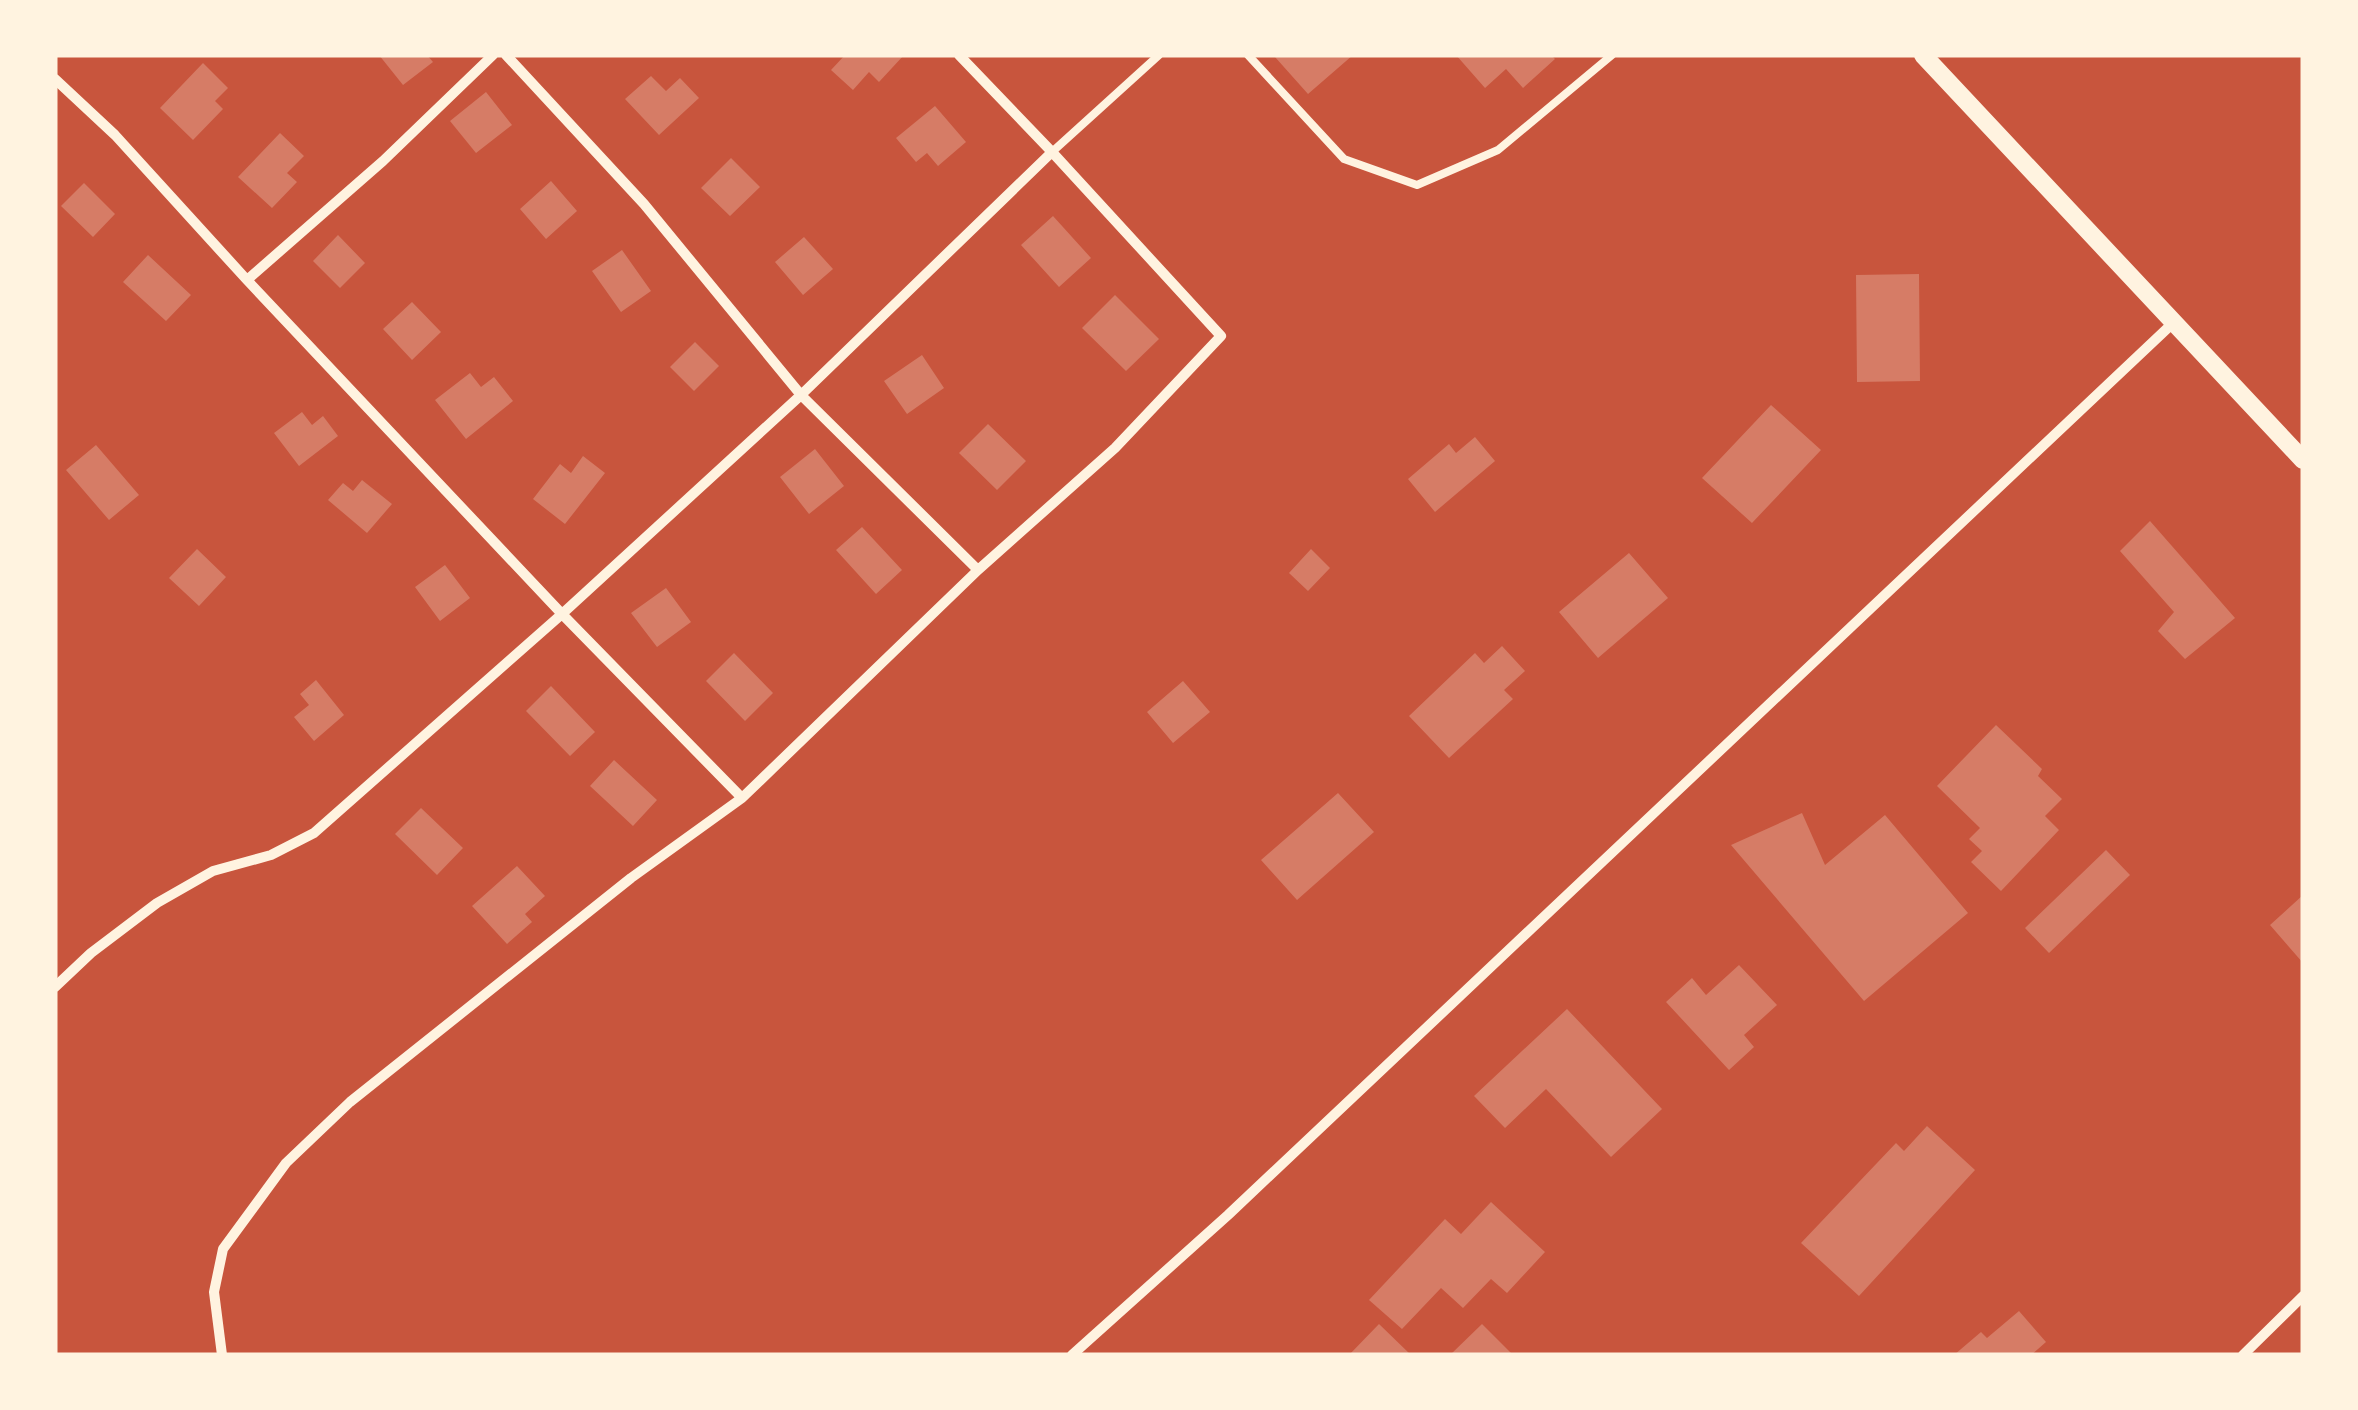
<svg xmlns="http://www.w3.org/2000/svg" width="2358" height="1410" viewBox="0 0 2358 1410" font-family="'Exo 2',sans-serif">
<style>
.building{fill:#d67c66}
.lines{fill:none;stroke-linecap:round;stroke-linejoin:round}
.service{stroke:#fff3e0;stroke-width:8}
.minor{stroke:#fff3e0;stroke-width:10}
.tertiary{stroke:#fff3e0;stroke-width:18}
</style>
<rect width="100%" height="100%" fill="#c8553d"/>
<path class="building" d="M379,55H427L433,62L403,85Z
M845,55H904L879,82L869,72L853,90L831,70Z
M1277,55H1353L1308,94L1275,57Z
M1456,55H1551L1555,59L1523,88L1506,69L1485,88Z
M203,63L228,88L215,101L223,109L193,140L160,108Z
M651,76L666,91L680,78L699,98L659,135L625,99Z
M486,92L512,125L476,153L450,121Z
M935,106L966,142L938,166L927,153L916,162L896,138Z
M280,133L304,156L287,173L297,182L272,208L238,177Z
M731,158L760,187L730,216L701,188Z
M551,181L577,211L546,239L520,209Z
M84,183L115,214L93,237L61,206Z
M1053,216L1091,258L1059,287L1021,245Z
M338,235L365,263L340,288L313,261Z
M804,237L833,269L803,295L775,262Z
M622,250L651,291L621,312L592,271Z
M148,255L191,295L166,321L123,282Z
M1919,274L1920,381L1857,382L1856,275Z
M1115,295L1159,339L1126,371L1082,328Z
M412,302L441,332L412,360L383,329Z
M695,342L719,366L694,391L670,367Z
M922,355L944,388L907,414L884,381Z
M470,373L481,387L494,377L513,401L466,439L435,400Z
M1771,405L1821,450L1752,523L1702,478Z
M302,412L312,425L323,416L338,436L299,466L274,433Z
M988,424L1026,461L997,490L959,453Z
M1475,437L1495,461L1435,512L1408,479L1449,444L1456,453Z
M96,445L139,495L109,520L66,470Z
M815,449L844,486L809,514L780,477Z
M583,456L605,473L565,524L533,499L560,464L571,473Z
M362,480L392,504L367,533L328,500L343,483L353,491Z
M2150,521L2235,618L2185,659L2158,631L2174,612L2120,551Z
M862,527L902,570L876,594L836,550Z
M197,549L226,577L199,606L169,578Z
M1311,549L1330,568L1308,591L1289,573Z
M1629,553L1668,598L1598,658L1559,612Z
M445,565L470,598L440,621L415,587Z
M666,588L691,622L657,647L631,613Z
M1502,646L1525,671L1504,690L1513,699L1449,758L1409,716L1475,653L1484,663Z
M734,653L773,693L745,721L706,681Z
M316,680L344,715L314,741L294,717L309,705L300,694Z
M1183,681L1210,712L1173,743L1147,712Z
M551,686L595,732L570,756L526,711Z
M1996,725L2042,769L2038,776L2062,799L2045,816L2059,830L2001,891L1971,862L1982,851L1969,839L1980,828L1937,786Z
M614,760L657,800L633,826L590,786Z
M1338,793L1374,832L1297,900L1261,860Z
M421,808L463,848L437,875L395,834Z
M1802,813L1825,865L1885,815L1968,913L1864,1001L1731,845Z
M2106,850L2130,875L2049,953L2025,928Z
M517,866L545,896L525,914L532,922L507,944L472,906Z
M2303,895V963L2270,925Z
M1739,965L1777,1005L1744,1035L1754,1047L1729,1070L1666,1002L1692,978L1706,995Z
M1567,1009L1662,1109L1611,1157L1546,1089L1505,1128L1474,1096Z
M1927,1126L1975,1170L1859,1296L1801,1243L1896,1143L1904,1151Z
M1491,1202L1545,1252L1507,1293L1491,1279L1463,1308L1441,1288L1402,1329L1369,1300L1445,1219L1461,1234Z
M2019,1311L2046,1342L2031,1355H1954L1981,1332L1987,1338Z
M1379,1324L1411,1355H1349Z
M1482,1324L1513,1355H1450Z"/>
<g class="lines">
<path class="service" d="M1248,55L1344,159L1417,185L1498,150L1612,55
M1052,152L1159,55"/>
<path class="minor" d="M506,55L644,204L801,395L978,570
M55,79L115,135L247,280L562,614L742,798
M247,280L383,161L493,55
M55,987L91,953L157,903L213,871L271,855L314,833L562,614L801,395L1052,152
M222,1355L214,1292L223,1249L286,1163L350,1102L631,878L742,798L978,570L1115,448L1221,336L1052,152L959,55
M1072,1355L1228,1215L2173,323
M2243,1355L2303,1296"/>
<path class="tertiary" d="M1923,55L2303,460"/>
</g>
<rect width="2358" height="1410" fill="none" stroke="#fff3e0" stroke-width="115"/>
</svg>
